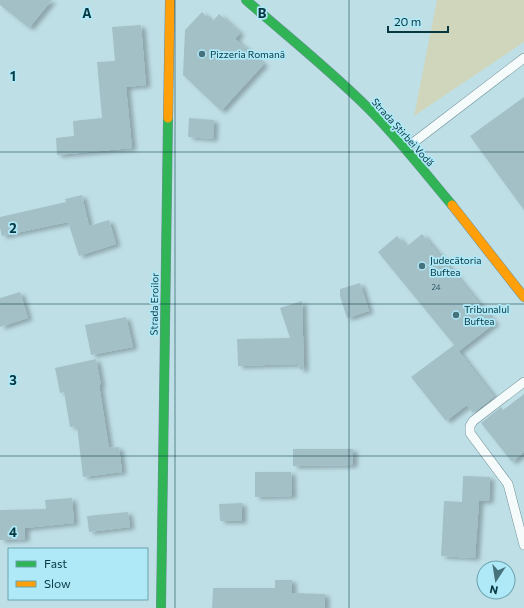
<svg xmlns="http://www.w3.org/2000/svg" width="524" height="608" viewBox="0 0 524 608" font-family="Commissioner,sans-serif">
<style>
.green{fill:#d0d6bc}
.building{fill:#a3c0c7;filter:url(#shadow)}
.lines{fill:none;stroke-linecap:round;stroke-linejoin:round}
.lane-casing{stroke:#6c8f96;stroke-width:10}
.fast-casing{stroke:#6c8f96;stroke-width:10}
.slow-casing{stroke:#6c8f96;stroke-width:10}
.lane{stroke:#f5fafb;stroke-width:9}
.fast{stroke:#30b455;stroke-width:9}
.slow{stroke:#ff9f0a;stroke-width:9}
.grid{fill:none;stroke:#063842;stroke-width:1;stroke-opacity:0.55}
.poi-dot{fill:#47727c;stroke:#afe9f7;stroke-width:1.5}
.labels{text-anchor:middle;dominant-baseline:central;stroke-width:3.5;stroke-linejoin:round;paint-order:stroke}
.number-label{font-size:8px;fill:#2d5a63}
.poi-label{font-size:10px;fill:#063842;stroke:#afe9f7;text-anchor:start}
.street-label{font-size:10px;fill:#063842;stroke:#afe9f7}
.grid-label{font-size:13px;text-anchor:middle;font-weight:bold;fill:#063842;stroke:#afe9f7;stroke-width:3.5;stroke-linejoin:round;paint-order:stroke}
</style>
<defs>
<filter id="shadow"><feDropShadow dx="4.5" dy="2.5" stdDeviation="2" flood-color="#0004"/></filter>
</defs>
<rect width="100%" height="100%" fill="#bfdfe7"/>
<path class="green" d="M437,0H524V42L414,116Z"/>
<path class="building" d="M0,0H52L29,28L0,5Z
M202,12L212,22L219,14L240,33L235,39L264,64L221,111L183,75L185,30Z
M141,25L146,85L126,87L132,148L57,155L56,138L74,136L73,121L102,118L97,62L115,61L112,27Z
M524,97V210L470,136Z
M189,118L214,120L213,139L188,137Z
M82,195L89,226L109,220L116,244L79,256L68,222L2,236L0,228V217L66,202L65,199Z
M422,234L495,323L459,351L378,252L397,236L406,247Z
M360,283L369,311L347,318L340,296V289Z
M20,292L28,318L0,327V298Z
M302,301L304,369L300,370L298,364L238,366L237,339L290,338L280,308Z
M126,317L133,347L91,355L85,325Z
M454,345L494,397L473,413L467,405L446,421L411,377Z
M96,359L101,385H99L109,448L119,447L122,472L83,477L77,426L70,427L64,392L60,393L55,368Z
M524,394V452L512,462L481,423L501,407L503,410Z
M293,449H353V465L293,466Z
M255,472H291L292,496L255,497Z
M463,476L490,477L489,501H479L475,558L441,556L444,501L462,502Z
M72,498L74,523L25,528V539L0,540V510L46,509L45,500Z
M242,503V521H220L219,504Z
M128,512L130,527L89,532L87,516Z
M275,580H292V593L325,594V608H212L213,588H275Z"/>
<g class="lines">
<g class="lane-casing">
<path id="lane" d="M405,149L524,58
M524,382L473,421L470,426V433L508,484L524,545"/>
</g>
<g class="fast-casing">
<path id="fast" d="M246,0C287,36 330,70 369,109C399,139 425,173 452,205
M161,608L168,118"/>
</g>
<g class="slow-casing">
<path id="slow" d="M168,118L170,0
M452,205L524,297"/>
</g>
<use href="#lane" class="lane"/>
<use href="#fast" class="fast"/>
<use href="#slow" class="slow"/>
</g>
<path class="grid" d="M175,0V608M349,0V608M0,152H524M0,304H524M0,456H524"/>
<g class="poi-dot">
<circle cx="202" cy="54" r="4"/>
<circle cx="422" cy="266" r="4"/>
<circle cx="456" cy="315" r="4"/>
</g>
<g class="labels">
<g class="number-label">
<text x="436" y="287">24</text>
</g>
<g class="poi-label">
<text x="210" y="54">Pizzeria Romană</text>
<text x="430" y="260">Judecătoria<tspan x="430" dy="12">Buftea</tspan></text>
<text x="464" y="309">Tribunalul<tspan x="464" dy="12">Buftea</tspan></text>
</g>
<g class="street-label">
<text transform="translate(403 132) rotate(48)">Strada Știrbei Vodă</text>
<text transform="translate(154 304) rotate(-89)">Strada Eroilor</text>
</g>
</g>
<g class="grid-label">
<text x="87" y="18">A</text>
<text x="262" y="18">B</text>
<text x="13" y="81">1</text>
<text x="13" y="233">2</text>
<text x="13" y="385">3</text>
<text x="13" y="537">4</text>
</g>
<rect x="8" y="548" width="140" height="52" fill="#afe9f7" stroke="#6ba2af"/>
<rect x="16" y="561" width="20" height="6" fill="#30b455" stroke="#6ba2af"/>
<text x="44" y="568" font-size="12" fill="#063842">Fast</text>
<rect x="16" y="581" width="20" height="6" fill="#ff9f0a" stroke="#6ba2af"/>
<text x="44" y="588" font-size="12" fill="#063842">Slow</text>
<g transform="translate(496 580) rotate(192)"><circle r="19" fill="#afe9f7" stroke="#6ba2af"/>
<path d="M0-3L7 15L0 10L-7 15Z" fill="#47727c"/>
<text y="-6" font-size="11" font-weight="bold" text-anchor="middle" fill="#063842">N</text>
</g>
<path d="M388 26v6h60v-6" fill="none" stroke="#063842" stroke-width="2"/>
<text x="394" y="26" font-size="12" fill="#063842" stroke="#afe9f7" stroke-width="3" paint-order="stroke">20 m</text>
</svg>
